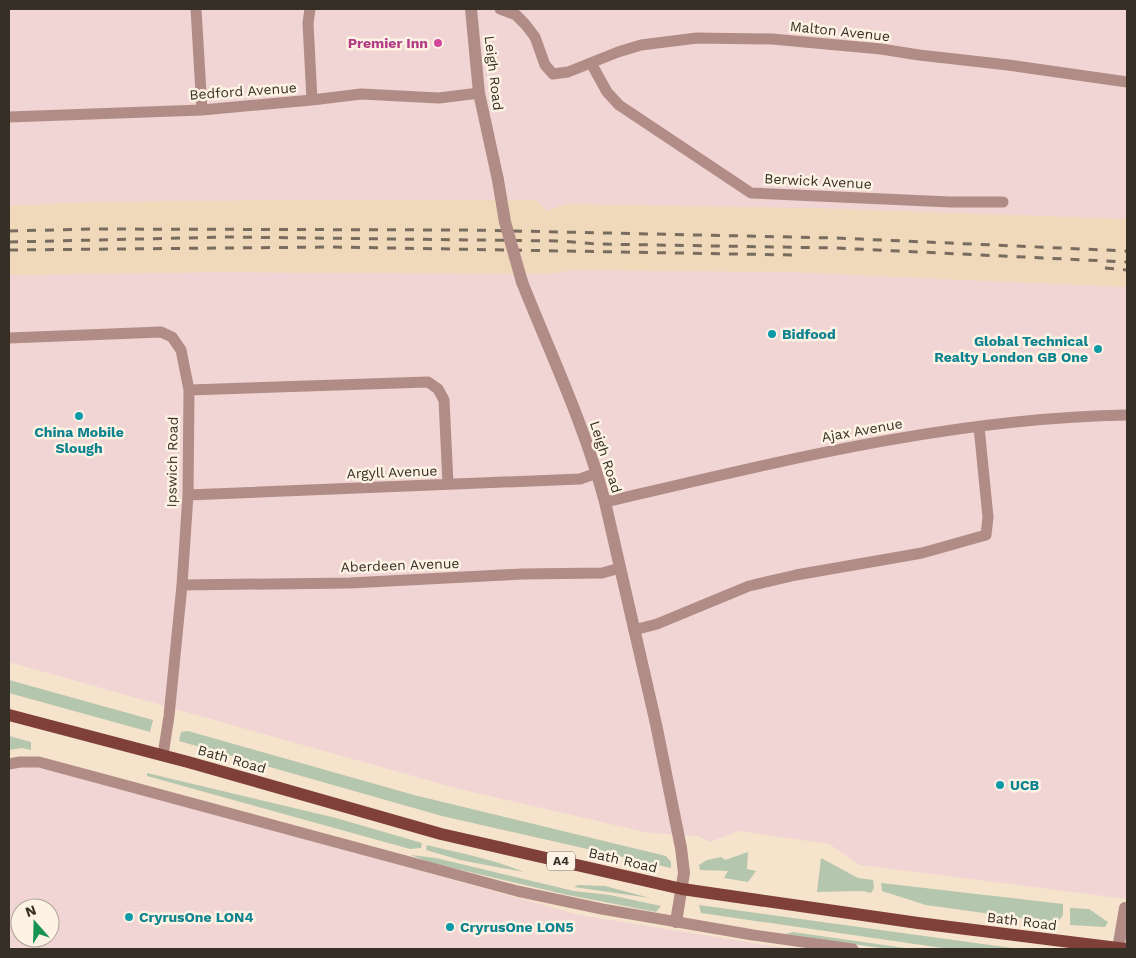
<svg xmlns="http://www.w3.org/2000/svg" width="1136" height="958" viewBox="0 0 1136 958" font-family="'Work Sans',sans-serif">
<style>
.commercial{fill:#f0d5d4;fill-rule:evenodd}
.built{fill:#f0d8ba}
.green{fill:#b5c6ae}
.lines{fill:none;stroke-linecap:round;stroke-linejoin:round}
.minor{stroke:#b18c87;stroke-width:11}
.tertiary{stroke:#b18c87;stroke-width:12}
.primary{stroke:#7f4039;stroke-width:12}
.rail{stroke:#776c5e;stroke-width:3;stroke-dasharray:9 9;stroke-linecap:butt}
.tertiary-bridge{stroke:#b18c87;stroke-width:12}
.hotel-dot{fill:#d1479c;stroke:#fdf2e3;stroke-width:2}
.culture-dot{fill:#0f9aa8;stroke:#fdf2e3;stroke-width:2}
.labels{text-anchor:middle;dominant-baseline:central;stroke-width:5;stroke-linejoin:round;paint-order:stroke}
.shield{fill:#fdf2e3;stroke:#726a5f;stroke-width:1}
.shield-label{font-size:12px;font-weight:bold;fill:#362f26}
.street-label{font-size:14px;fill:#362f26;stroke:#fdf2e3}
.hotel-label{font-size:14px;font-weight:bold;fill:#b23c85;stroke:#fdf2e3;text-anchor:end}
.culture-label{font-size:14px;font-weight:bold;fill:#0d838f;stroke:#fdf2e3;text-anchor:start}
</style>
<rect width="100%" height="100%" fill="#f6e3cb"/>
<path class="commercial" d="M9,9H1127V219L566,204L547,211L536,200L92,202L9,206Z
M573,270L791,272L1127,287V899L860,865L829,844L739,831L710,842L698,836L649,833L459,789L9,662V275L220,272L547,274Z
M31,763L579,915L790,949H9V768ZM20,908H50V938H20Z"/>
<path class="built" d="M279,200H536L548,211L566,204L815,208L1127,219V287L791,272L573,270L547,274L220,272L9,275V206L92,202Z"/>
<path class="green" d="M9,680L153,720L150,732L9,693Z
M188,731L414,795L666,856L671,862V868L442,816L179,741L181,732Z
M9,736L31,742V750L22,748L9,750Z
M147,773L336,818L422,843L421,848L410,849L147,776Z
M427,845C459,853 493,859 524,872L460,860L426,850Z
M748,852L747,869L756,871L748,882L724,878L728,871L700,870L699,865L707,860L721,857L725,860Z
M411,855L436,858L574,891L610,895L661,906L656,912L563,894L428,862Z
M821,858L858,878L873,880L874,888L871,893L863,891L817,892Z
M881,883L1063,904V915L1057,923L926,905L882,891Z
M578,885L605,886L650,898L574,887Z
M699,905L1012,948L1016,949H949L701,913Z
M1070,908L1089,909L1108,922L1105,927L1070,925Z
M793,932L912,949H887L785,934Z"/>
<g class="lines">
<path class="minor" d="M196,9L202,110
M310,9L308,23L312,100
M500,9L516,15L525,24L535,37L545,65L553,74L568,72L618,52L641,45L697,38L772,39L881,49L919,55L1008,65L1127,82
M591,63L607,92L619,105L751,193L950,202H1003
M9,117L202,110L312,100L361,94L439,98L479,93
M9,338L161,332L172,337L181,350L189,390L188,495L182,585L169,716L163,755
M189,390L428,382L438,389L444,400L448,484
M188,495L580,479L597,473
M605,502C777,462 950,418 1127,415
M182,585L350,583L522,574L602,573L620,568
M634,630L657,624L749,586L796,575L922,553L986,535L988,517L979,427
M9,764L20,762H39L517,891L602,909L753,935L853,949"/>
<path class="tertiary" d="M471,9L479,93L498,180
M522,282C551,355 585,426 605,502L656,724L681,848L684,873L676,922
M1118,949L1125,908"/>
<path class="primary" d="M9,715L188,762L441,834L682,889L918,923L1126,949"/>
<path class="rail" d="M9,231L94,229L469,230L836,238L1127,251
M9,242L228,237L561,241L598,244L836,248L1127,262
M9,250L334,247L793,255
M1105,268L1127,270"/>
<path class="tertiary-bridge" d="M498,180L505,222L522,282"/>
</g>
<circle class="hotel-dot" cx="438" cy="43" r="5"/>
<g class="culture-dot">
<circle cx="772" cy="334" r="5"/>
<circle cx="1098" cy="349" r="5"/>
<circle cx="79" cy="416" r="5"/>
<circle cx="1000" cy="785" r="5"/>
<circle cx="129" cy="917" r="5"/>
<circle cx="450" cy="927" r="5"/>
</g>
<g class="labels">
<rect class="shield" x="547" y="851.5" width="28" height="19" rx="4"/>
<g class="shield-label">
<text x="561" y="861">A4</text>
</g>
<g class="street-label">
<text transform="translate(840 31) rotate(6)">Malton Avenue</text>
<text transform="translate(494 73) rotate(83)">Leigh Road</text>
<text transform="translate(243 91) rotate(-4)">Bedford Avenue</text>
<text transform="translate(818 181) rotate(3)">Berwick Avenue</text>
<text transform="translate(862 430) rotate(-10)">Ajax Avenue</text>
<text transform="translate(606 457) rotate(72)">Leigh Road</text>
<text transform="translate(172 462) rotate(-89)">Ipswich Road</text>
<text transform="translate(392 472) rotate(-2)">Argyll Avenue</text>
<text transform="translate(400 565) rotate(-2)">Aberdeen Avenue</text>
<text transform="translate(232 759) rotate(16)">Bath Road</text>
<text transform="translate(623 860) rotate(13)">Bath Road</text>
<text transform="translate(1022 921) rotate(7)">Bath Road</text>
</g>
<g class="hotel-label">
<text x="428" y="43">Premier Inn</text>
</g>
<g class="culture-label">
<text x="782" y="334">Bidfood</text>
<text x="1088" y="341" text-anchor="end">Global Technical<tspan x="1088" dy="16">Realty London GB One</tspan></text>
<text x="79" y="432" text-anchor="middle">China Mobile<tspan x="79" dy="16">Slough</tspan></text>
<text x="1010" y="785">UCB</text>
<text x="139" y="917">CryrusOne LON4</text>
<text x="460" y="927">CryrusOne LON5</text>
</g>
</g>
<rect width="1136" height="958" fill="none" stroke="#362f26" stroke-width="20"/>
<g transform="translate(35 923) rotate(340)"><circle r="24" fill="#fdf2e3" stroke="#ada497"/>
<path d="M0-4L9 19L0 12L-9 19Z" fill="#179350"/>
<text y="-8" font-size="14" font-weight="bold" text-anchor="middle" fill="#362f26">N</text>
</g>
</svg>
